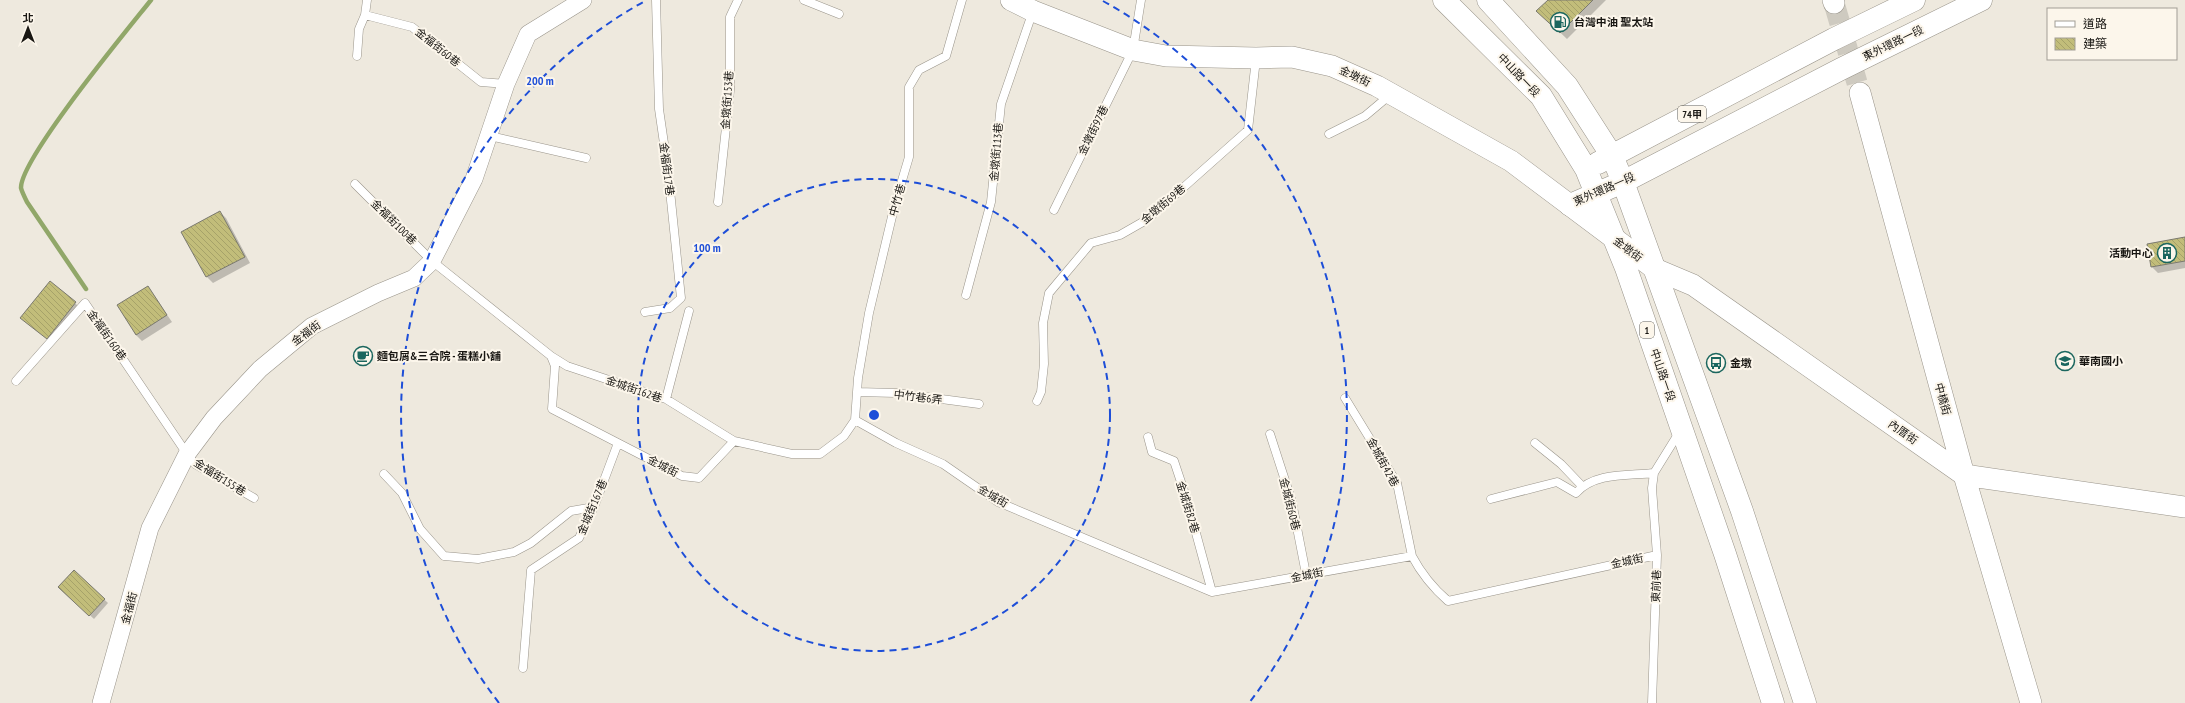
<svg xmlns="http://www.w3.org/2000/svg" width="2185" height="703" viewBox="0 0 2185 703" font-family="'PT Sans Narrow','Noto Sans TC',sans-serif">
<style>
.shadow{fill:#0003}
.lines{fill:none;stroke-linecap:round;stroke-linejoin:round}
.stream{stroke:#91a769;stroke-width:4.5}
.building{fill:url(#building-back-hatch);stroke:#7a796f}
.tertiary-tunnel{stroke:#cecac0;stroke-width:21;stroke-dasharray:21 10;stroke-linecap:butt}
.service-casing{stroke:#99948a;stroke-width:9}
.minor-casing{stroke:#99948a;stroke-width:18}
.tertiary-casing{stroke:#99948a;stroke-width:22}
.primary-casing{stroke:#99948a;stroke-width:23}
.service{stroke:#fff;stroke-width:8}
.minor{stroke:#fff;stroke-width:17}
.tertiary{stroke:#fff;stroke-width:21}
.primary{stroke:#fff;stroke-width:22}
.ring{fill:none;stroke:#1d4ed8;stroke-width:2;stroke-dasharray:7 5}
.labels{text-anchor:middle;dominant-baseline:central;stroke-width:4;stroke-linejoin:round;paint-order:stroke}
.shield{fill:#fcf6eb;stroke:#5d5a54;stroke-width:1}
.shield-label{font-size:10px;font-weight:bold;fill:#191713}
.poi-label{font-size:11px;font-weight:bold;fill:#191713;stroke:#fcf6eb;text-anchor:start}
.street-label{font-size:11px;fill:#191713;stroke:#fcf6eb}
.centre{fill:#1d4ed8;stroke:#fcf6eb;stroke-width:2}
.ring-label{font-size:12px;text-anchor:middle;font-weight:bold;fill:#1d4ed8;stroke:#fcf6eb;stroke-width:4;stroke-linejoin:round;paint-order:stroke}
</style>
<defs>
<pattern id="building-back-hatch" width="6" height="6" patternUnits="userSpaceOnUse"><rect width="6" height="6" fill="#c2bd7a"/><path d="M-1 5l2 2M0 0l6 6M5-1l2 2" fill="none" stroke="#a6a269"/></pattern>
</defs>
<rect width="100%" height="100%" fill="#eee9de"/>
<path class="shadow" d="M1549,0H1606L1567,39L1544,17Z
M220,212L226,218L250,263L213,283L207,277L182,232Z
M2185,238V268L2158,273L2152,267Z
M50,283L82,309L54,344L28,324Z
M148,287L172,322L142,341L136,335Z
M74,571L108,603L94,619L59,587Z"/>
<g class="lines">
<path class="stream" d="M86,289L27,202C25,198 22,192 21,188C20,159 128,29 151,0"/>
</g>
<path class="building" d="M1548,0H1593L1560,33L1536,11Z
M220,211L245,257L206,277L181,232Z
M2185,237V261L2151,267L2147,244Z
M50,281L76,302L47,339L20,318Z
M148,286L167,315L136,335L117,305Z
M74,570L105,599L89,616L58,587Z"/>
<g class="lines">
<path class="tertiary-tunnel" d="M1834,3L1860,93"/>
<g class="service-casing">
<path id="service" d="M804,0L839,14
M365,15L412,27L481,82L506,84
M357,56L359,29L365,15L367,0
M1329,134L1365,116L1390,95
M490,136L586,158
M355,184L432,261L551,356L567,366L666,399L734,441L792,454H820L844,436L855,420L896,443L943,464L998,502L1212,592L1412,556C1421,573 1433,588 1448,601L1657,555
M718,202L730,90V17L738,0
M1054,210L1133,50L1141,0
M966,295L991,202L1001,104L1033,11
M645,312L670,308L681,298L668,171L659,109L656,0
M551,356L555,366L552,409L682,476L699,478L734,441
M16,381L85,303L187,454L195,464L254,498
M857,392L896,393L979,404
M1345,398L1397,483L1412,556
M666,399L689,311
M1037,401L1041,392L1044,364L1043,323L1049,293L1091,243L1120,235L1148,219L1248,130L1256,59
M855,420L858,378L869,313L895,204L909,157V87L919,70L946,56L962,0
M1270,434L1292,502L1306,574
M1148,437L1152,452L1174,461L1187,500L1212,592
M1535,443L1561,464L1582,486
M384,474L402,493L420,529L444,556L478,559L514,552L531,543L571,511L594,507
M1491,499L1557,482L1576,493C1595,472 1628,476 1654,473
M523,668L531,570L579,538L594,507L618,443
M1652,703L1657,555L1652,488L1654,473L1680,431"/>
</g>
<g class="minor-casing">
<path id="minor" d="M101,703L150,528L187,454L214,418L260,369L312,326L378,293L414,278L432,261L474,179L506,84L528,34L583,0"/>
</g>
<g class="tertiary-casing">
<path id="tertiary" d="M1011,0L1033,11L1133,50L1166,56L1256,58L1292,57L1332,66L1377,86L1511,161L1655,269L1693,285L1964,475L2185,507
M1833,0L1834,3
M1860,93L1964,475L2031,703"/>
</g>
<g class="primary-casing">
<path id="primary" d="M1444,0L1541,96L1586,169L1626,268L1725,554L1773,703
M1488,0L1567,86L1612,156L1623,182L1742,511L1805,703
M1598,163L1834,39L1914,0
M1570,205L1623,182L1841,69L1981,0"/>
</g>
<use href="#service" class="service"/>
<use href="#minor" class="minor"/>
<use href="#tertiary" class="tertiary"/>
<use href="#primary" class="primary"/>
</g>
<g class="ring">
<circle cx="874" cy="415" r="236"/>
<path d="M499 703A473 473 0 0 1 645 1M1103 1A473 473 0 0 1 1249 703"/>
</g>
<defs>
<g id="fuel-ring" transform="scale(1)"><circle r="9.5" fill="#fcf6eb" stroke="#1b665e" stroke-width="1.5"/><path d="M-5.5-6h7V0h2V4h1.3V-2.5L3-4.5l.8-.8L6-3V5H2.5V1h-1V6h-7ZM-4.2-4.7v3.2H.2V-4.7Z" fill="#1b665e"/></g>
<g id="building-ring" transform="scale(1)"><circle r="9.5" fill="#fcf6eb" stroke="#1b665e" stroke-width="1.5"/><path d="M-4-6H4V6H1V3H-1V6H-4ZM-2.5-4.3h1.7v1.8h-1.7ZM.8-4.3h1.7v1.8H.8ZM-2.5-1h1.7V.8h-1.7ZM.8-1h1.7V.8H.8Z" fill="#1b665e"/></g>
<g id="cafe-ring" transform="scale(1)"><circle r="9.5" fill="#fcf6eb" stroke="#1b665e" stroke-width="1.5"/><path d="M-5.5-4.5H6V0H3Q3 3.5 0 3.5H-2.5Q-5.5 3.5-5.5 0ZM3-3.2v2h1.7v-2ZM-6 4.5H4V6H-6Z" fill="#1b665e"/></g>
<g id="school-ring" transform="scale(1)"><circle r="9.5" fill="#fcf6eb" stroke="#1b665e" stroke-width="1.5"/><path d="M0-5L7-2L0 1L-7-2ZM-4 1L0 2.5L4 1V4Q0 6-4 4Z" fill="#1b665e"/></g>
<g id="bus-ring" transform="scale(1)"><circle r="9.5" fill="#fcf6eb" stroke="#1b665e" stroke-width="1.5"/><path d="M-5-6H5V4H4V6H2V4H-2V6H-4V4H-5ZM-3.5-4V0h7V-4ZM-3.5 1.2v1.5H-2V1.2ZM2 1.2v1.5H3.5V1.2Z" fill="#1b665e"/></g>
</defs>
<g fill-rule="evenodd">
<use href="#fuel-ring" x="1560" y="22"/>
<use href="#building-ring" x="2167" y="253"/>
<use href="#cafe-ring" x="363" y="356"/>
<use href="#school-ring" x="2065" y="361"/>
<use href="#bus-ring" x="1716" y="363"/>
</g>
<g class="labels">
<g class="shield">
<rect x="1678" y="106" width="28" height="16" rx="3"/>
<rect x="1640" y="322" width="14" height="16" rx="3"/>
</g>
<g class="shield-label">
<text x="1692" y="114">74甲</text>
<text x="1647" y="330">1</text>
</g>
<g class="poi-label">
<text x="1574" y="22">台灣中油 聖太站</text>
<text x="2153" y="253" text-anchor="end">活動中心</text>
<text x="377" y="356">麵包屑&amp;三合院 - 蛋糕小舖</text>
<text x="2079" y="361">華南國小</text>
<text x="1730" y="363">金墩</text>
</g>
<g class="street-label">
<text transform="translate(1893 43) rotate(-26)">東外環路一段</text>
<text transform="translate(438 47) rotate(39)">金福街60巷</text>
<text transform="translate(1519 75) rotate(46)">中山路一段</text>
<text transform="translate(1355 76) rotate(25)">金墩街</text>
<text transform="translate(727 100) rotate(-86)">金墩街153巷</text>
<text transform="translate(1093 130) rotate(-64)">金墩街97巷</text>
<text transform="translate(996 152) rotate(-85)">金墩街113巷</text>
<text transform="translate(667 169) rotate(83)">金福街17巷</text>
<text transform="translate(1604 189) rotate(-24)">東外環路一段</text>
<text transform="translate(897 200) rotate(-74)">中竹巷</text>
<text transform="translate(1163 204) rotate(-40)">金墩街69巷</text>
<text transform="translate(394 222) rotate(45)">金福街100巷</text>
<text transform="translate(1628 249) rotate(37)">金墩街</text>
<text transform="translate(306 333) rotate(-36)">金福街</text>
<text transform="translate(107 335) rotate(55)">金福街160巷</text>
<text transform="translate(1663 375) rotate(71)">中山路一段</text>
<text transform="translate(634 389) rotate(19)">金城街162巷</text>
<text transform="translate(918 397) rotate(7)">中竹巷6弄</text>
<text transform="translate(1943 399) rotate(75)">中橋街</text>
<text transform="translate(1903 432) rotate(35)">內厝街</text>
<text transform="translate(1383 462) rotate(61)">金城街42巷</text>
<text transform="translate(663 466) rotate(27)">金城街</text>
<text transform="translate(220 477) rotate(32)">金福街155巷</text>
<text transform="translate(993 496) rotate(30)">金城街</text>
<text transform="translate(1290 504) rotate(76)">金城街60巷</text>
<text transform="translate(592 507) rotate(-67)">金城街167巷</text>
<text transform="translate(1188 507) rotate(73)">金城街82巷</text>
<text transform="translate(1627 561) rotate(-12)">金城街</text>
<text transform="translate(1307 575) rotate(-12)">金城街</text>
<text transform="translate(1656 586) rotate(-88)">東前巷</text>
<text transform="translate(129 608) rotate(-75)">金福街</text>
</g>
</g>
<circle cx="874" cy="415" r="6" class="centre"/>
<g class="ring-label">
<text x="540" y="85">200 m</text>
<text x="707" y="252">100 m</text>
</g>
<rect x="2047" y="8" width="130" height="52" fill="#fcf6eb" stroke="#a19d95"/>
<rect x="2055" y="21" width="20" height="6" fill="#ffffff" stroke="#a19d95"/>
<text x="2083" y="28" font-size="12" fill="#191713">道路</text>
<rect x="2055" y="38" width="20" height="12" fill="url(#building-back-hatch)" stroke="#a19d95"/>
<text x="2083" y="48" font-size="12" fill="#191713">建築</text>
<g transform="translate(28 28)" stroke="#fcf6eb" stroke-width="3" paint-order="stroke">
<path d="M0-3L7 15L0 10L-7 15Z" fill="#191713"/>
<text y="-6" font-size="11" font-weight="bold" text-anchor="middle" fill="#191713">北</text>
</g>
</svg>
